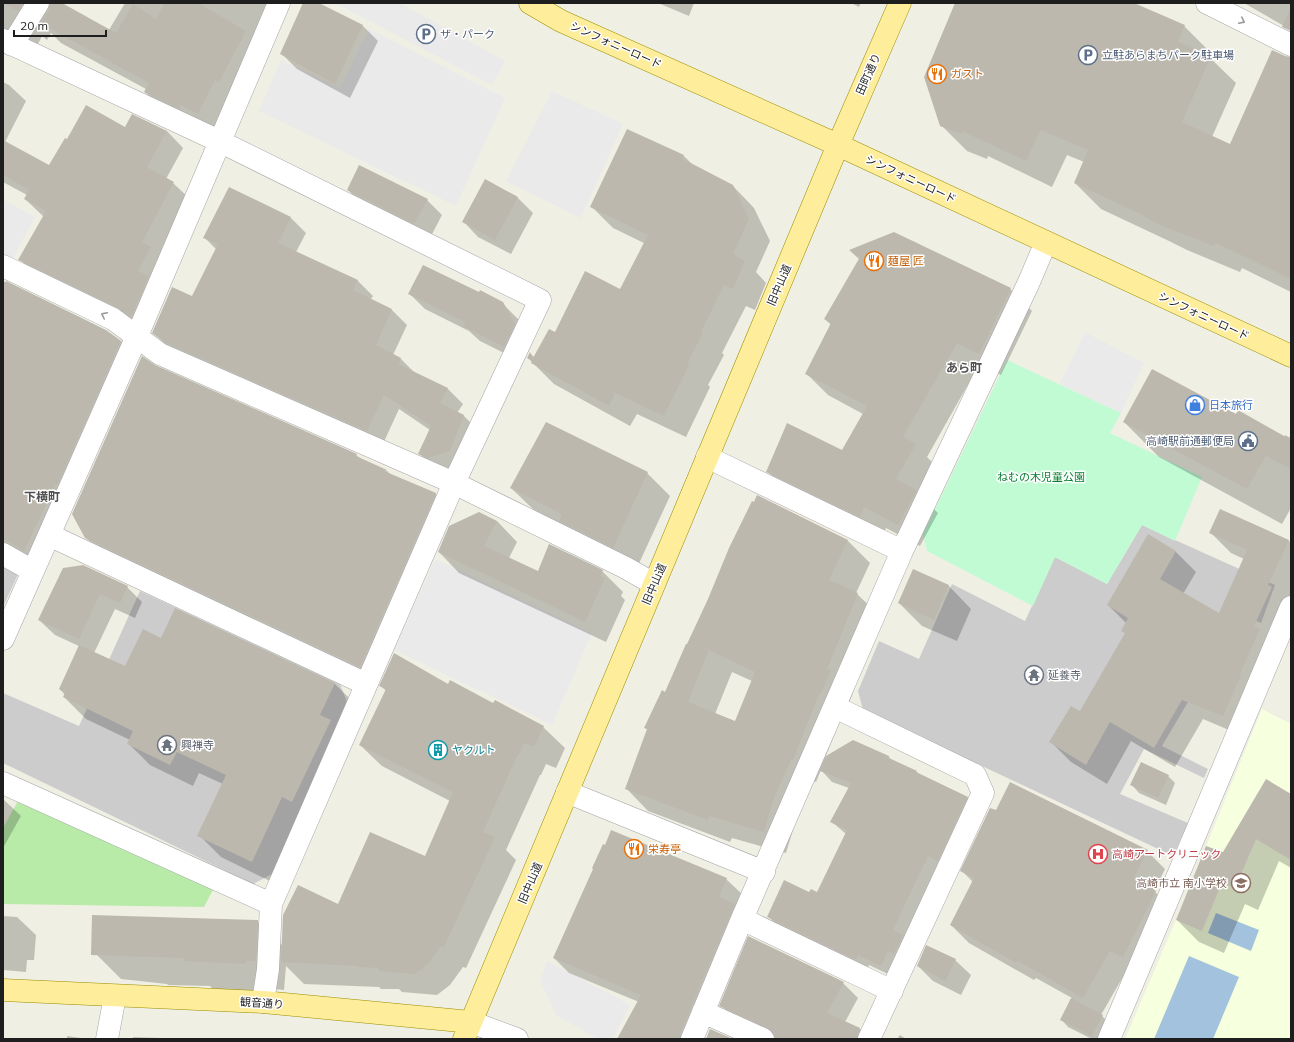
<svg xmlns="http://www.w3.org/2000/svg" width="1294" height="1042" viewBox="0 0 1294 1042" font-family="Mulish,'Noto Sans JP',sans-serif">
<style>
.education{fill:#f6ffde}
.religious{fill:#ccc}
.grass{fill:#b8eba8}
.park{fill:#c0fbd4}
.parking{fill:#eaeaea}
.water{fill:#a3c2de}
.shadow{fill:#0003;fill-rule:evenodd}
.building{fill:#bcb8ad;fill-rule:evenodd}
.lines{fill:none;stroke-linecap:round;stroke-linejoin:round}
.minor-casing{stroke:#a5a5a5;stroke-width:23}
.major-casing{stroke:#998e00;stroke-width:23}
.minor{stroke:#fff;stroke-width:22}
.major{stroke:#feed9a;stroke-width:22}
.oneway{stroke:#9a9a9a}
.labels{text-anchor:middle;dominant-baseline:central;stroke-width:3;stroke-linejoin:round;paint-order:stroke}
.service-label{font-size:11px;fill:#4e5e75;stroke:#fff;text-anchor:start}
.street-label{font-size:11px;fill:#1e1e1e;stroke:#fff}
.food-label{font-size:11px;fill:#c56008;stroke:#fff;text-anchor:start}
.shop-label{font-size:11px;fill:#366cbe;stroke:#fff;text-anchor:start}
.park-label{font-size:11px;fill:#088032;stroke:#fff}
.worship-label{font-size:11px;fill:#5b616d;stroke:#fff;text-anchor:start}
.culture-label{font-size:11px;fill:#0d838f;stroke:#fff;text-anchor:start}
.health-label{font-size:11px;fill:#be3a42;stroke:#fff;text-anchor:start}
.education-label{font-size:11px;fill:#785e54;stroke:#fff;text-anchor:end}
.neighbourhood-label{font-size:12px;font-weight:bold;fill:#515151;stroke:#fff}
</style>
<rect width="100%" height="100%" fill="#f0efe4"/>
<path class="education" d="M1262,709L1291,724V1039H1125L1176,920Z"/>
<path class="religious" d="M1142,525L1275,585L1261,623L1240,614L1162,746L1208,769L1204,778L1144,749L1120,794L1188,823L1173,856L863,710L858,691L879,641L919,659L952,584L1025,621L1055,557L1107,584Z
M3,544L26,557L3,607Z
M140,591L340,684L348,705L272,874L253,884L3,763V693L79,726Z"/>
<path class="grass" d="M18,801L214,888L204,907L3,904V828Z"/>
<path class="park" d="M1007,360L1121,413L1110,433L1202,477L1175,541L1142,525L1107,584L1055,557L1033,606L927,551L923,534Z"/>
<path class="parking" d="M335,3H400L505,61L492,85Z
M369,29L505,98L456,206L259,111L281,60L340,88Z
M552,91L623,124L581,218L506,181Z
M3,199L35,217L11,262L3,258Z
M1085,332L1144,363L1121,413L1060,384Z
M435,559L592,633L552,725L394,650Z
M547,961L630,1005L613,1039H598L556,1015L540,980Z"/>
<path class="water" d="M1216,913L1259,930L1251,951L1208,933Z
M1189,956L1239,977L1213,1039H1154Z"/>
<path class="shadow" d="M3,3H59L109,30L125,3H283L218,133L164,111L145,92L146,89L61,43L51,33L47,40L42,36L37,46L3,31Z
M305,3H317L363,26L378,41L350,98L297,69L282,54Z
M658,3H694L689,16Z
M851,3H861L859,7Z
M957,3H1131L1184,26L1210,52L1208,56L1236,83L1212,137L1231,145L1291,75V292L1242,268L1240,272L1187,250L1169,241L1101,209L1075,183L1084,162L1067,155L1052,187L988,156L987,159L967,151L941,125Z
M1244,3H1291V30Z
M3,82L9,85L26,101L5,142L49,167L67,140L125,128L167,131L183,148L166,179L173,183L190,199L148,333L36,276L20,259L44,217L25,199L27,195L3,182Z
M684,156L693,165L733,186L754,208L770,241L756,272L766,283L755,310L746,306L722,353L724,355L708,385L710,387L686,437L637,414L630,426L554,384L528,358L530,353L535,358L555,334L621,291L644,243L613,228L591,206Z
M485,180L518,198L533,213L511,254L478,237L463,221Z
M229,188L291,218L306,233L296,252L358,281L373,296L370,300L392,310L407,325L393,355L400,358L415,373L448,389L463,404L457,413L464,416L479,431L465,466L443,472L434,468L419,453L430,430L399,409L382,446L168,347L153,332L192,297L216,249L205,238Z
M348,190L427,200L442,215L430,238L364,206Z
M850,251L1010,289L1032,311L1001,375L979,365L927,457L937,467L921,496L938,513L920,546L886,528L882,538L790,494L768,472L842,451L863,414L828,395L806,373L831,325L825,319L860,260Z
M3,281L106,331L121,341L137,358L41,566L3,546Z
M410,294L502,303L518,319L530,340L520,361L480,341L469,331L425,309Z
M154,366L356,455L361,459L387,471L391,475L436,494L452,510L376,683L103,554L86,538Z
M1236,416L1284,437L1285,435L1291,438V508L1282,524L1159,457L1124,422Z
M647,473L670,496L636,570L534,510L511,488Z
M757,496L848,541L870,563L856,593L880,616L849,690L853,693L843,717L842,716L825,758L889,757L891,760L916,771L919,774L967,797L978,809L892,976L869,965L867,970L780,928L769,917L810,893L817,894L846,834L831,821L849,788L832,782L821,770L816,782L814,781L796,820L786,853L732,838L730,842L648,811L626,788L648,730L645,727L666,693ZM732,672L752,681L735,723L715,714Z
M1220,510L1291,542V609L1243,736L1203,719L1175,767L1131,741L1107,784L1071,762L1051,742L1080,712L1126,634L1122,630L1126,623L1108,605L1148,536L1176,552L1196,572L1183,594L1219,615L1244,559L1231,553L1210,532Z
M497,521L517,542L509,558L538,572L602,571L623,592L621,596L625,600L606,642L459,573L439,552Z
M64,568L127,587L142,602L135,618L115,609L94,653L126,667L161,639L176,609L335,684L357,706L274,883L221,857L199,835L223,784L199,773L193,786L150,765L128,743L130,740L86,719L64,697L65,695L60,689L79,646L55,635L39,620Z
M914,570L949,586L971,609L957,641L922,626L899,603Z
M449,685L543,727L565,748L556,768L546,764L541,775H540L506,850L516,860L466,968L463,967L450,985L437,995L402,992L399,989H381L379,987L304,984L286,966L284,990L275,989V992L214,990L210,986L168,985L167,984L121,979L92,950L257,921L283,946L339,906L425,857L450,801L382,766L360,745L386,691L381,686Z
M1168,776L1175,783L1166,805L1139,793L1132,785Z
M1291,795V868L1279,861L1258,910L1245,904L1224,953L1199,942L1177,920L1223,854Z
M3,799L21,816L3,848Z
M1147,851L1165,869L1154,891L1173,909L1128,968L1101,1015L1110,1024L1102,1039H1092L1068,1027L1061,1019L1072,998L1036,978L1034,980L969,943L951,925L973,882L962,871Z
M726,879L742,894L700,1039H618L639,1002L569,973L554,958Z
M3,916L17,917L36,935L34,960H27L26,972L3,970Z
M955,960L971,975L961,995L933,981L918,966Z
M843,983L858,998L845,1022L860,1029L870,1039H776L736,1021L721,1005Z
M900,1035L906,1039H897Z
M67,1036L88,1039H67Z
M133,1037L189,1039H133Z"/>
<path class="building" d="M3,3H23L18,11Z
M50,3H62L116,33L133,4L156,19L165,3H198L246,31L219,82L215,80L198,114L181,105L179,109L144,92L149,83L40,23L49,10Z
M303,3H319L363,25L335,84L280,54Z
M955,3H1134L1185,25L1178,42L1211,56L1182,122L1230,144L1272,50L1285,56L1291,57V279L1216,243L1214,246L1160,225L1145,217V216L1074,183L1088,150L1041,130L1026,161L962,131L961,134L940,126L924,77Z
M1291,7V31L1282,27Z
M86,105L125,127L132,114L167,131L147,167L174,182L142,242L151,247L138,271L149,276L131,317L118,308L18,260L46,211L24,199L29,190L3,175V140L49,165L65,138L67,139Z
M627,129L684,155L683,159L733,185L749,219L733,254L745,261L733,289L724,285L701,332L703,333L687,364L689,365L664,416L615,393L609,406L531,363L532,361L527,358L530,352L533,358L549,329L555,332L585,271L620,289L648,235L590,207Z
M359,165L428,199L414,224L347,190Z
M485,179L518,197L495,240L462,222Z
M229,187L291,217L278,243L358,280L353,290L392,309L376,345L401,358L398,364L448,388L440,403L464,415L450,451L428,458L418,454L431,426L384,395L367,431L166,343L152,333L172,287L192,296L218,244L203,238Z
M894,232L1011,288L979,354L957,343L903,437L916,444L896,479L917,490L898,525L864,507L860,517L766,472L787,423L842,450L867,406L805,374L831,323L824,319L860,257L849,250Z
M423,265L479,292L480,290L503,302L515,324L504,347L463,326L465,322L408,294Z
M6,281L106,330L121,341L57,486L56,484L24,551L3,539V286Z
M142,356L155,365L357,454L356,456L387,470L384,471L436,493L360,667L85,538L72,514Z
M1152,369L1236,414L1238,410L1291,440V469L1266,456L1247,489L1123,422Z
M546,422L648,472L613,548L559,521L562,514L510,488Z
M757,495L848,540L829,580L858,593L827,669L831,670L820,695L819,694L793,760H791L774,798L764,832L709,816L708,820L625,789L647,729L644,728L662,690L665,692L686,644H687L708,599L729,548L752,501L754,502ZM709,650L755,672L735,721L688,702Z
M1220,509L1289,540L1268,585L1272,587L1254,626L1260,629L1240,674L1241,675L1223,716L1182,700L1154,748L1110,722L1086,765L1049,742L1071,706L1080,711L1125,633L1121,631L1128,618L1107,605L1148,534L1176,551L1160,579L1219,613L1247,550L1209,533Z
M479,512L497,521L484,546L538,571L549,544L603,570L600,576L605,578L585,622L438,552L449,526Z
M83,565L128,586L120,603L100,594L79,639L38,620L63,568Z
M913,569L949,585L934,620L898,603Z
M175,608L335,683L320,715L331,720L292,802L282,797L252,862L197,836L226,775L177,752L170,765L127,744L133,731L63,697L65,693L59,689L79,645L125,666L143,629L161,638Z
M394,653L448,684L450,680L493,703L495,700L544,726L534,747L524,743L519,754H518L483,832L495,837L444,947L441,946L428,964L415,974L379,971V968L358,967V966L281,962L283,915L298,885L338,904L370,832L425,856L453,792L359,745L386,689L379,686Z
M853,740L889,756V758L917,771L916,772L968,797L938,861L928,856L925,864H924L893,930L903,935L894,954L888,951L881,966L858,955L856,960L767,917L784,880L809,892L811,889L817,892L847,830L830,822L851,783L820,771L826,756Z
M1141,762L1169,775L1158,798L1130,785Z
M1266,779L1291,794V860L1256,839L1235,888L1222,882L1202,931L1176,920L1206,846L1223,852Z
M1010,782L1148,850L1133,879L1156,891L1123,957L1110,951L1083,998L1018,961L1016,963L950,925L974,878L960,871L990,808L996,810Z
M611,830L727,878L719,897L735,904L680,1034V1039H617L641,995L553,958L593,869L592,868L603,844L605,845Z
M92,915L258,920L256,961H246V964L184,961V958L91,955Z
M748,936L844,982L827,1013L860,1028L857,1039H775L773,1032L768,1028L719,1006Z
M926,945L956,959L945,981L917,966Z
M1071,998L1103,1015L1092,1036L1060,1020Z
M710,1029L733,1039H706Z"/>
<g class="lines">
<g class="minor-casing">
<path id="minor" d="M1207,3L1291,45
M3,40L219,141L540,300L454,483L271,904L268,969L263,1002
M12,45L38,3
M3,266L113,319L160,354L454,483L626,568L654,584
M707,457L902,551
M49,535L366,684
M3,554L33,571
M3,639L137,336L279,3
M835,707L975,775L983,793L869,1039
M3,783L271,904
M567,792L764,872
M742,919L892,991
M703,1012L763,1039
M471,1022L517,1039
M107,1039L115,996
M692,1039L742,919L902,551L1029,282L1046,242
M1109,1039L1291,607"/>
</g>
<g class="major-casing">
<path id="major" d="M530,3L561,21L838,145L1291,356
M3,990L263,1002L471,1022
M464,1039L838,145L900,3"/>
</g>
<use href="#minor" class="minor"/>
<use href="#major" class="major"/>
</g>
<defs><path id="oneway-chevron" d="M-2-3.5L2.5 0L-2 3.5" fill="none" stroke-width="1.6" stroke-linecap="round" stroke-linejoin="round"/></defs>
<g class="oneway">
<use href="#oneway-chevron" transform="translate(1242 21) rotate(27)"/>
<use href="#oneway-chevron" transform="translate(104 315) rotate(-154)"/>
</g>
<defs>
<g id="parking-ring" transform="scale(1)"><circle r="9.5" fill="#fff" stroke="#5c6f8a" stroke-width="1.5"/><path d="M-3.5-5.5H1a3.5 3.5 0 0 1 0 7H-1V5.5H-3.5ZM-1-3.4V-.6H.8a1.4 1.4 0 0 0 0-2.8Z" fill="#5c6f8a"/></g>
<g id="restaurant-ring" transform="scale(1)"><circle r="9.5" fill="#fff" stroke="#e8710a" stroke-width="1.5"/><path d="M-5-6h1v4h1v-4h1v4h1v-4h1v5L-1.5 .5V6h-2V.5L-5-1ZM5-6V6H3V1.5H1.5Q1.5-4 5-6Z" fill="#e8710a"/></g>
<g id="shop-ring" transform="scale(1)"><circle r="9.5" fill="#fff" stroke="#3f7fe0" stroke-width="1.5"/><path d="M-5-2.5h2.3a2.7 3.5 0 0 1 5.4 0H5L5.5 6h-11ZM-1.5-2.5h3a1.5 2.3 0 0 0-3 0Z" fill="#3f7fe0"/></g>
<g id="civic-ring" transform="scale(1)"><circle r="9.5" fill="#fff" stroke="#5c6f8a" stroke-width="1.5"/><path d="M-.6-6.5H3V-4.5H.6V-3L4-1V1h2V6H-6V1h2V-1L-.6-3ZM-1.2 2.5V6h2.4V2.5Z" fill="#5c6f8a"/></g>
<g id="temple-ring" transform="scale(1)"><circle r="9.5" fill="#fff" stroke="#6b7280" stroke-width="1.5"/><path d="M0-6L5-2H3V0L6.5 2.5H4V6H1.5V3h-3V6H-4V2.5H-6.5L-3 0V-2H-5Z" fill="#6b7280"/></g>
<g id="building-ring" transform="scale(1)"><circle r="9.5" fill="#fff" stroke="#0f9aa8" stroke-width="1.5"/><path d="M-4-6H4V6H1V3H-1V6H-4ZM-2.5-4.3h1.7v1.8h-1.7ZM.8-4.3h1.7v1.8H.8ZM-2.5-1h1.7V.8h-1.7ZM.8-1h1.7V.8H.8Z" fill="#0f9aa8"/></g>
<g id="hospital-ring" transform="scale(1)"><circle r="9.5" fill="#fff" stroke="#e0444e" stroke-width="1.5"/><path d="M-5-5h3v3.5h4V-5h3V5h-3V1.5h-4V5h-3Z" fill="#e0444e"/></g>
<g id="school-ring" transform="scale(1)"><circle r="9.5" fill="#fff" stroke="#8d6e63" stroke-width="1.5"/><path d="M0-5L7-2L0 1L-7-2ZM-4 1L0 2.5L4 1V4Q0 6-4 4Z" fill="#8d6e63"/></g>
</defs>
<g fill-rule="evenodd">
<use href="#parking-ring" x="426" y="34"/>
<use href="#parking-ring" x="1088" y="55"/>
<use href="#restaurant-ring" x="937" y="74"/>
<use href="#restaurant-ring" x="874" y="261"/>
<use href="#shop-ring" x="1195" y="405"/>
<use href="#civic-ring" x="1248" y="441"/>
<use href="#temple-ring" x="1034" y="675"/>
<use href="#temple-ring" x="167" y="745"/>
<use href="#building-ring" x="438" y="750"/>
<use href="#restaurant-ring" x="634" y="849"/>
<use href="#hospital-ring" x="1098" y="854"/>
<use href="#school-ring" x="1241" y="883"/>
</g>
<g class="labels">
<g class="service-label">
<text x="440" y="34">ザ・パーク</text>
<text x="1102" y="55">立駐あらまちパーク駐車場</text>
<text x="1234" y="441" text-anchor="end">高崎駅前通郵便局</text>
</g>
<g class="street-label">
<text transform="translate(616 45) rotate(24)">シンフォニーロード</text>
<text transform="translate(868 74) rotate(-66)">田町通り</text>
<text transform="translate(911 179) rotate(25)">シンフォニーロード</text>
<text transform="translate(779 285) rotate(-67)">旧中山道</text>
<text transform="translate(1204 316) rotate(25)">シンフォニーロード</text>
<text transform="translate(654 584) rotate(-67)">旧中山道</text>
<text transform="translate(530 883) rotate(-67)">旧中山道</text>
<text transform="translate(262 1003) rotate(4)">観音通り</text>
</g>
<g class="food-label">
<text x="951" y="74">ガスト</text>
<text x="888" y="261">麺屋 匠</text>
<text x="648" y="849">栄寿亭</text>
</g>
<g class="shop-label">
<text x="1209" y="405">日本旅行</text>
</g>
<g class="park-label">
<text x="1041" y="477">ねむの木児童公園</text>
</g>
<g class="worship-label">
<text x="1048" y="675">延養寺</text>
<text x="181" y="745">興禅寺</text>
</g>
<g class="culture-label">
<text x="452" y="750">ヤクルト</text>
</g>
<g class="health-label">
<text x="1112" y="854">高崎アートクリニック</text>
</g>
<g class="education-label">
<text x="1227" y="883">高崎市立 南小学校</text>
</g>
<g class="neighbourhood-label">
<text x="964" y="367">あら町</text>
<text x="42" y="496">下横町</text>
</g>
</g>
<rect width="1294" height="1042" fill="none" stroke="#1e1e1e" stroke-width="8"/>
<path d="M14 30v6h92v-6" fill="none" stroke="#1e1e1e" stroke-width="2"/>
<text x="20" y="30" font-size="12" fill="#1e1e1e" stroke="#ffffff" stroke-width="3" paint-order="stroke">20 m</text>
</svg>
